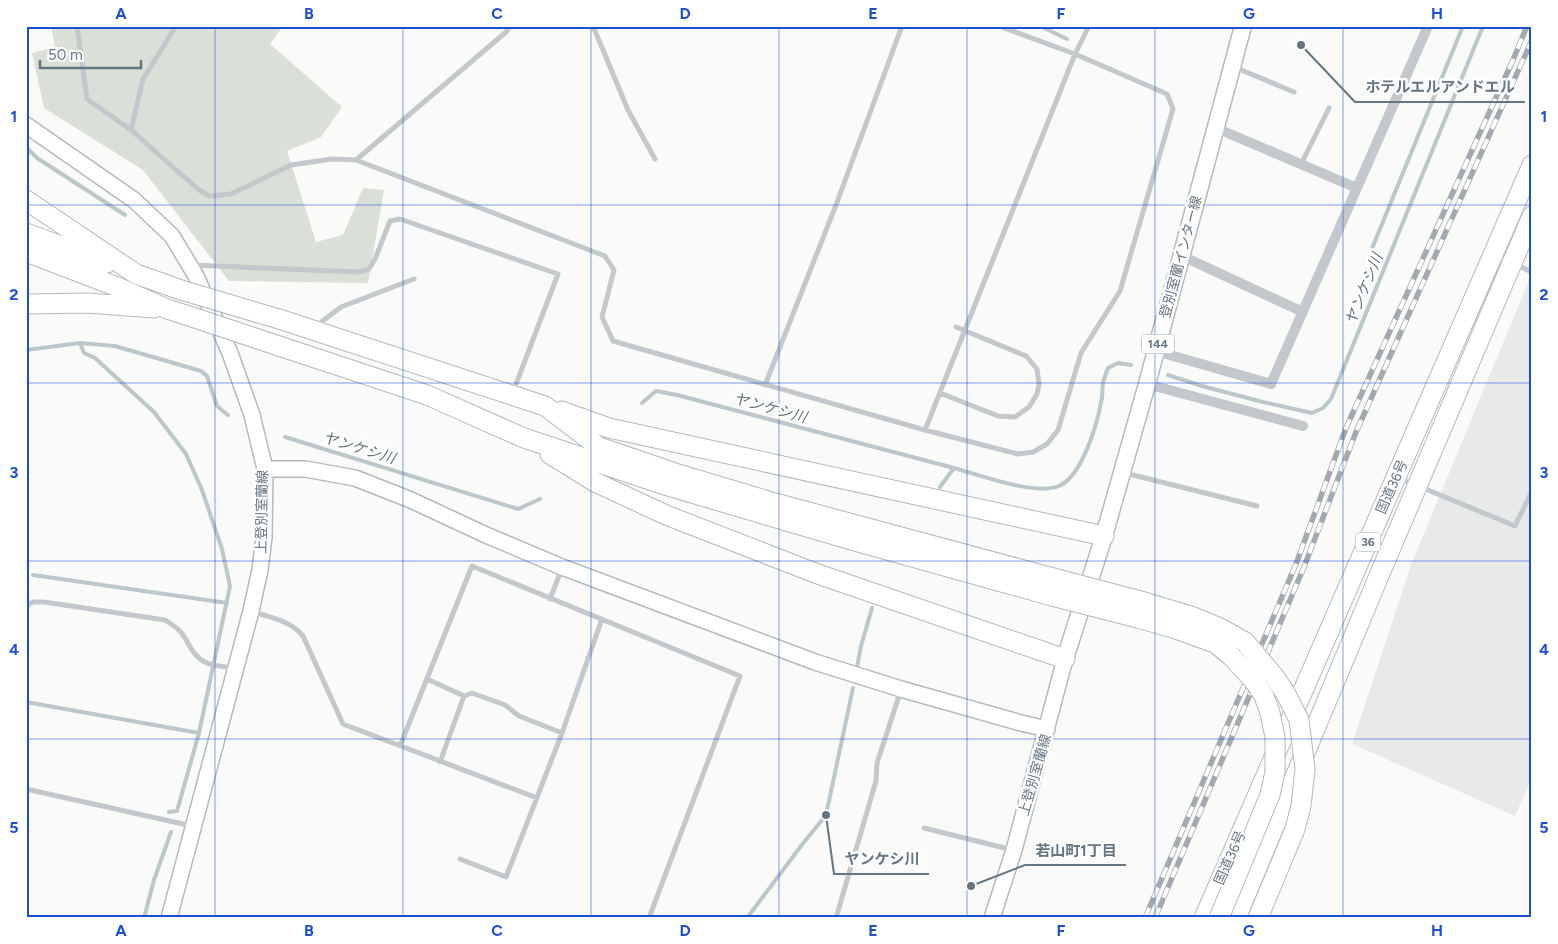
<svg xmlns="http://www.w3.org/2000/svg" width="1558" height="944" viewBox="0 0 1558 944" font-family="Figtree,'Noto Sans JP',sans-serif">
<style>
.built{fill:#e8e9e9}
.green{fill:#dadfd7}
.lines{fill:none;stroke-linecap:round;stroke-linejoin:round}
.stream{stroke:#bbc7cb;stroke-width:4}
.secondary-casing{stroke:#b3babf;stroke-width:18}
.primary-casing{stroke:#b5babe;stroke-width:19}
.highway-casing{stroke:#b4b9bd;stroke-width:21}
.lane{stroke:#c3c8cc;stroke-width:5}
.street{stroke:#c3c8cc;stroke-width:10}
.secondary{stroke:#fff;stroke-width:15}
.primary{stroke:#fff;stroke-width:16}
.highway{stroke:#fff;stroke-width:19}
.rail-casing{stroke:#a2aab0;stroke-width:5.5}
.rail{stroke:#fff;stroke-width:4;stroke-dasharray:11;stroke-linecap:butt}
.highway-bridge-casing{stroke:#b4b9bd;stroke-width:21;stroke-linecap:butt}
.highway-bridge{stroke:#fff;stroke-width:19}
.grid{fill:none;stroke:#1d4ed8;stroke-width:1;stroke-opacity:0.55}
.labels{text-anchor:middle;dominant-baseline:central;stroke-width:5;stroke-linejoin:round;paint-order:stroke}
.shield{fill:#fff;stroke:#939fa8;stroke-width:1}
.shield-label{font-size:12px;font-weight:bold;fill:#657683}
.street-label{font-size:14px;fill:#657683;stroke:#fff}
.water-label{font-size:15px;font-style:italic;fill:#60757c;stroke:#fff}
.leader{fill:none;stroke:#657683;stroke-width:2}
.callout-dot{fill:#657683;stroke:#fff;stroke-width:2}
.callout-label{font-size:15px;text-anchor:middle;font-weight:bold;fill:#657683;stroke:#fff;stroke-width:5;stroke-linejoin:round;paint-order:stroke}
.neatline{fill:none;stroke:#1d4ed8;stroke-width:2}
.grid-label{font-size:16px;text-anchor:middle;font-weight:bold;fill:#1d4ed8}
</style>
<rect width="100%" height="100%" fill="#fafaf8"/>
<path class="built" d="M1532,273V777L1515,816L1352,744L1411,565Z"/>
<path class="green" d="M51,26H283L270,44L342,107L321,137L287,151L316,242L343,235L363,188L384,190L368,283L229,281L143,170L44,108L32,53L55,47Z"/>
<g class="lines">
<path class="stream" d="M1040,26L1067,39
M26,147L37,158L125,215
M1371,251L1463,26
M80,343L84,353L95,358L154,412L186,454L202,490L222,549L230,586L199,733L177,811L169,812
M26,350L80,343L115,346L201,371L207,376L217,406L228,415
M1168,375L1202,386L1263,402L1312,413L1323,408L1331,399L1483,26
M642,403L656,391L677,395L954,468
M285,437L518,509L540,499
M940,487L954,468C980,475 1036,496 1059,486C1082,476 1097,425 1101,402C1103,396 1102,389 1103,383C1104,378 1106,373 1108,368L1118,363L1131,365
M33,575L227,603
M857,667L861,646L872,608
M26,702L199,733
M144,918L154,880L171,832
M747,918L801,846L826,815L853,688"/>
<g class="secondary-casing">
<path id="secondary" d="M26,125L134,200L172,236L196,276L230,353L252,415L265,469L264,537L260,570L251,611L169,918
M265,469H305L355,478L411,500L486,535L562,567L815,662L901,689L1021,723L1047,729
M992,918L1014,850L1065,659"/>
</g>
<g class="primary-casing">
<path id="primary" d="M1065,659L1104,536L1147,384L1243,26"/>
</g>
<g class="highway-casing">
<path id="highway" d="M26,200L136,274L181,290
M26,233L107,263
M26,252L115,286L167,309L192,317
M26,304L88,303L154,308
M279,319L545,406L599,447L675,473L775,503L1057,579
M279,346L427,395L524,438L668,486L851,540L1052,596
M561,411L609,428L1104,536
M550,454L595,482L666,515L815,573L1065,659
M1144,602L1191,616L1220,628L1245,642
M1138,618L1176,629L1215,643L1231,656
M1204,918L1532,165
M1236,918L1381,571L1532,216"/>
</g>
<path class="lane" d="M77,26L87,99L131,130L199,190L210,196L231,194L291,165L332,159L356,160L506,32L510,26
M593,26L628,110L655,159
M1234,67L1294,92
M131,130L143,79L176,26
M356,160L605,256L614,270L602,317L613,341L925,430L1018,454L1033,452L1047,444L1058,430L1081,353L1120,291L1173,109L1167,94L1075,54L999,26
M1301,164L1329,108
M1496,256L1532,272
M191,265L359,272L369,269L375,259L390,221L400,219L558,274L513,392
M316,326L341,307L414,279
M765,385L836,205L902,26
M940,393L998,416L1015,417L1029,407L1037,394L1039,384L1037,369L1026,356L956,327
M925,430L1075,54L1089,26
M1125,473L1257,506
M1399,478L1515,526L1532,491
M550,599L562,568
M26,606L33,602H44L165,620C172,625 179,628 183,635C189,643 191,652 199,658C207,666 222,666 233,668
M254,612C272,618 291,621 303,636L343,724L537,798
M427,679L464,696L472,693L505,705L519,716L562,733
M400,746L472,566L740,676L649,918
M440,762L464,696
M26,789L192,826
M924,828L1013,850
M460,859L506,877L562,733L602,619
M836,918L876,781L877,763L901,690"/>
<path class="street" d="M1216,128L1357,188
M1182,256L1303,312
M1156,351L1271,384L1428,26
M1147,384L1303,426"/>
<use href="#secondary" class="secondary"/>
<use href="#primary" class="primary"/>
<use href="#highway" class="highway"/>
<g class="rail-casing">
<path id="rail" d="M1145,918L1296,564L1346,428L1513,60L1527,26
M1155,918L1304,567L1356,432L1532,40"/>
</g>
<use href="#rail" class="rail"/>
<g class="highway-bridge-casing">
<path id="highway-bridge" d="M181,290L279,319
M192,317L279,346
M1057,579L1144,602
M1052,596L1138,618
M1245,642L1274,676L1286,694L1299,720L1305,769L1301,806L1295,829L1258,918
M1219,918L1270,795L1275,772V737L1270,713L1264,696L1255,682L1231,656"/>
</g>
<use href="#highway-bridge" class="highway-bridge"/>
</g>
<path class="grid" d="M215,26V918M403,26V918M591,26V918M779,26V918M967,26V918M1155,26V918M1343,26V918M26,205H1532M26,383H1532M26,561H1532M26,739H1532"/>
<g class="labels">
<g class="shield">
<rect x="1142" y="334.5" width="32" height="19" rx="4"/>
<rect x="1355.5" y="532.5" width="25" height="19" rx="4"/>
</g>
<g class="shield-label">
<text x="1158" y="344">144</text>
<text x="1368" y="542">36</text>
</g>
<g class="street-label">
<text transform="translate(1181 257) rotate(-75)">登別室蘭インター線</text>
<text transform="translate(1392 487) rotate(-66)">国道36号</text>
<text transform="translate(262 512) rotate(-89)">上登別室蘭線</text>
<text transform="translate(1035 775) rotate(-74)">上登別室蘭線</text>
<text transform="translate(1230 858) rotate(-66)">国道36号</text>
</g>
<g class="water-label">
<text transform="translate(1364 289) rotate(-68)">ヤンケシ川</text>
<text transform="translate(770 408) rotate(15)">ヤンケシ川</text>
<text transform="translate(359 448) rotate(17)">ヤンケシ川</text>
</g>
</g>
<path class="leader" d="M1301 45L1355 102H1525M971 886L1025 865H1126M826 815L834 874H929"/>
<g class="callout-dot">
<circle cx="1301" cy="45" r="5"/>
<circle cx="971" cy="886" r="5"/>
<circle cx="826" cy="815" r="5"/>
</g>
<g class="callout-label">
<text x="1440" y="92">ホテルエルアンドエル</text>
<text x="1076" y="856">若山町1丁目</text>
<text x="882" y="864">ヤンケシ川</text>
</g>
<rect width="1558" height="944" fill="none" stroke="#ffffff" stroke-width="55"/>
<path d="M40 60v8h101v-8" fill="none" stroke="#657683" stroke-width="2.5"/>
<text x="48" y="60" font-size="15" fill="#657683" stroke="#ffffff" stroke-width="4" paint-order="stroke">50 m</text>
<rect x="28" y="28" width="1502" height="888" class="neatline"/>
<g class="grid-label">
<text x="121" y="19">A</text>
<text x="309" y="19">B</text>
<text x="497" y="19">C</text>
<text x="685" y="19">D</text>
<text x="873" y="19">E</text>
<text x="1061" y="19">F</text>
<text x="1249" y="19">G</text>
<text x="1437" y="19">H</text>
<text x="14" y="122">1</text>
<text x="1544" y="122">1</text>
<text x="14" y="300">2</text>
<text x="1544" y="300">2</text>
<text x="14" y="478">3</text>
<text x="1544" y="478">3</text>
<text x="14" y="655">4</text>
<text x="1544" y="655">4</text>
<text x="14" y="833">5</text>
<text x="1544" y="833">5</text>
<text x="121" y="936">A</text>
<text x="309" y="936">B</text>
<text x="497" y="936">C</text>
<text x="685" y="936">D</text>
<text x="873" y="936">E</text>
<text x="1061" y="936">F</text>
<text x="1249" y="936">G</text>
<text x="1437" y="936">H</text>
</g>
</svg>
